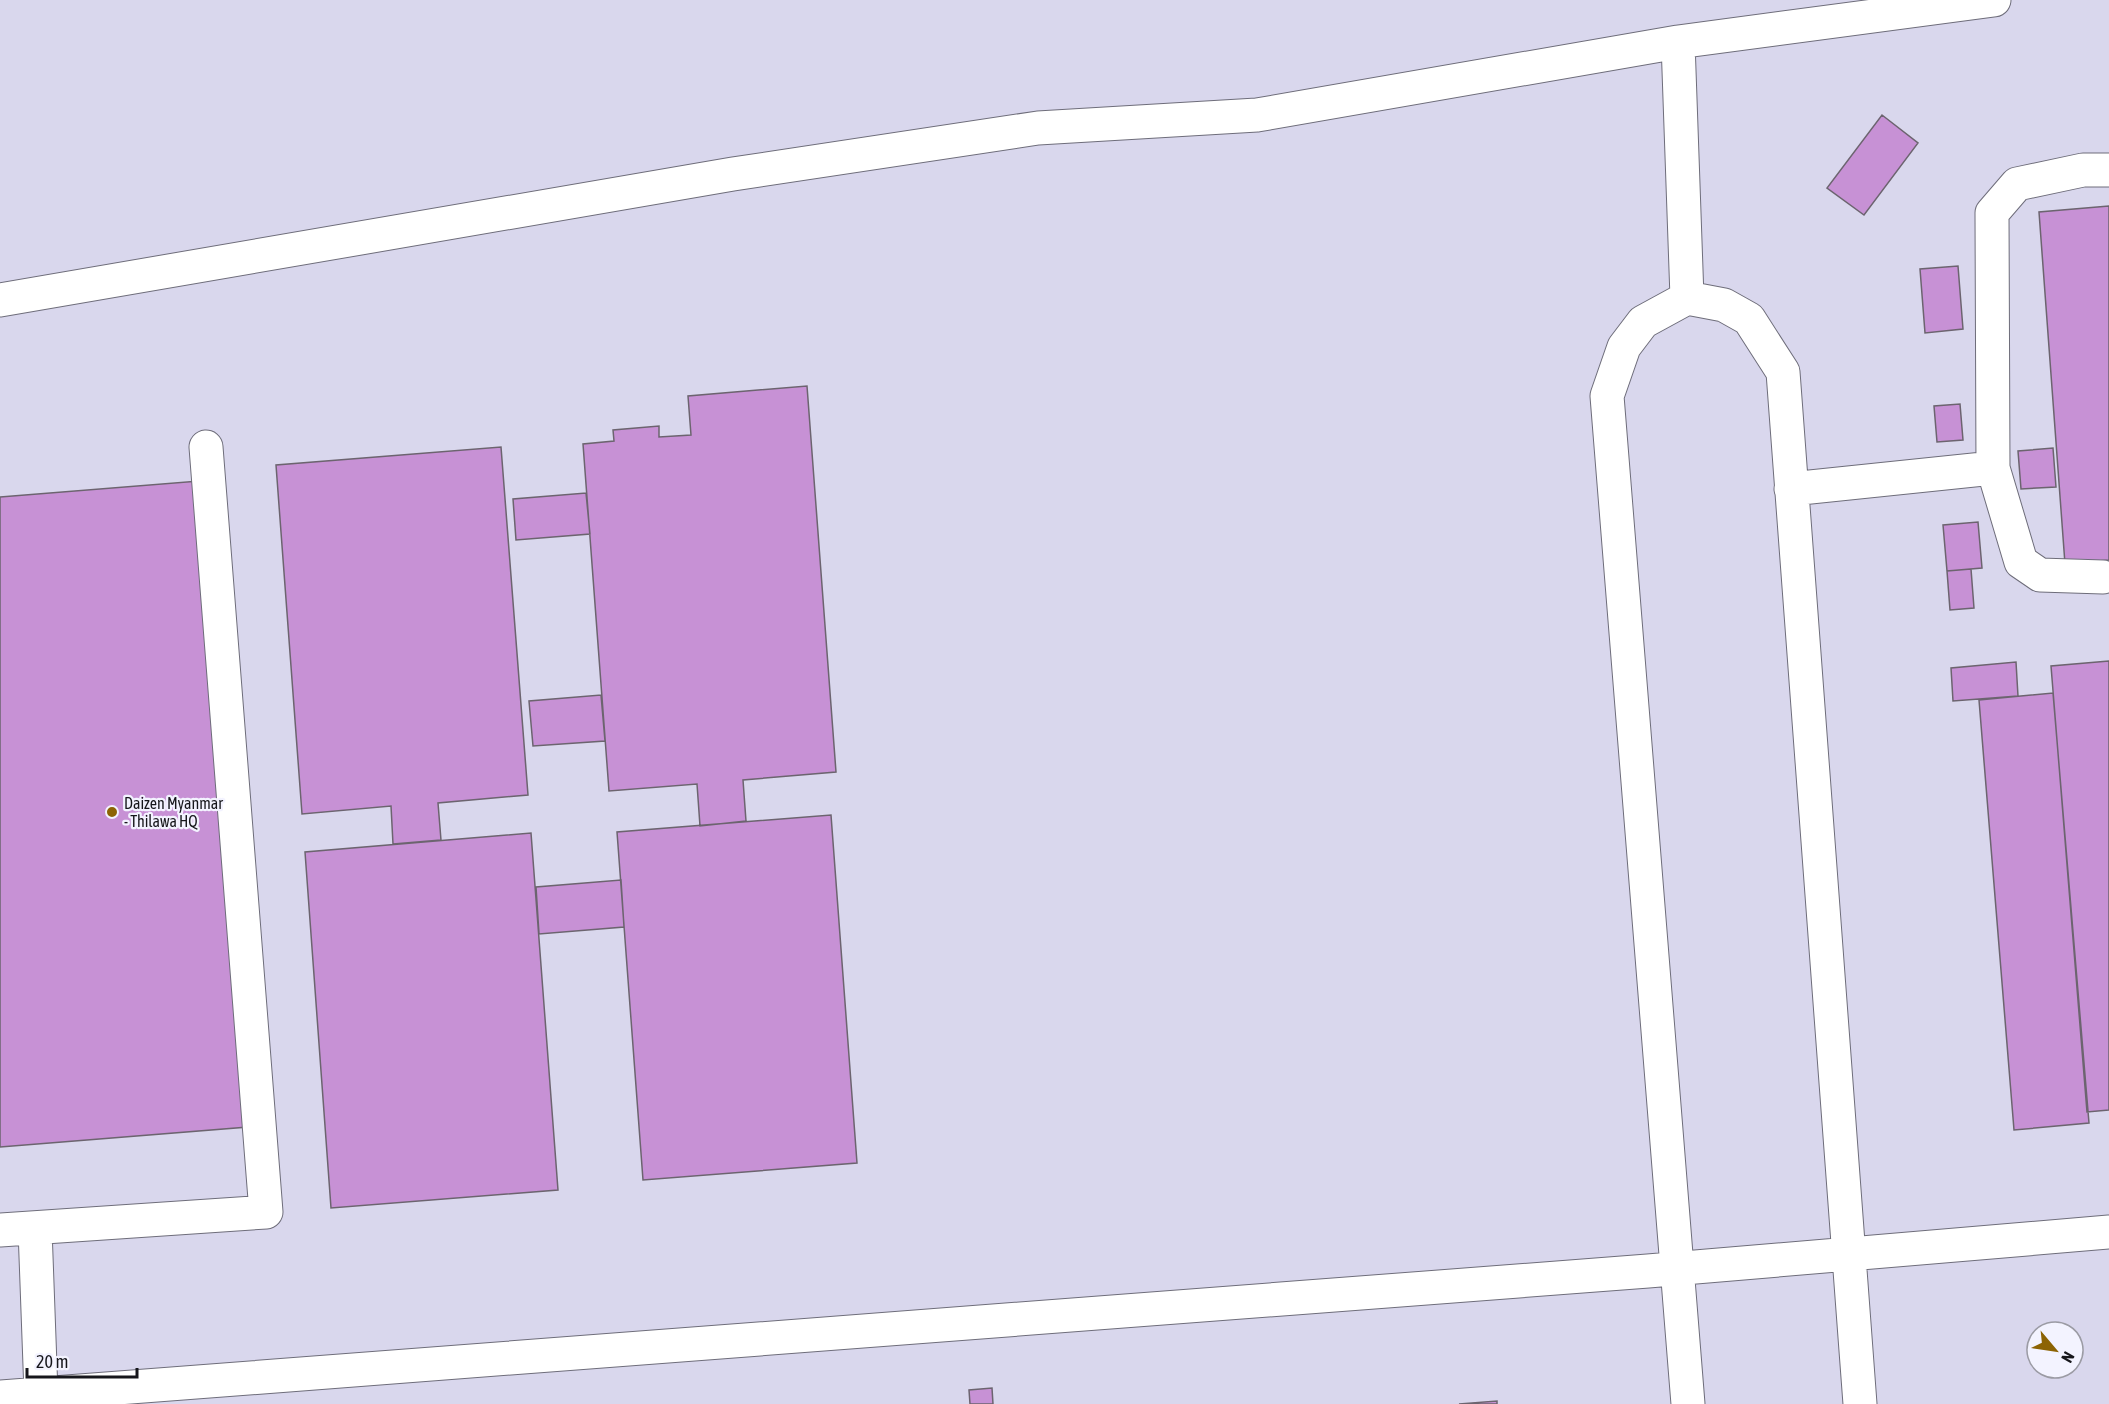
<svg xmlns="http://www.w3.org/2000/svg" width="2109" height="1404" viewBox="0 0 2109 1404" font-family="'Asap Condensed',sans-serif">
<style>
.built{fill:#d9d7ed;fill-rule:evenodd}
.building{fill:#c791d5;stroke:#6c646f;stroke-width:1.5}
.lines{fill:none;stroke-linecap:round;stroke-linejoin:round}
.minor-casing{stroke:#6e6d7a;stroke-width:35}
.minor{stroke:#fff;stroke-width:33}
.poi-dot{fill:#8c6304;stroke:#f3f3ff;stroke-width:2}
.labels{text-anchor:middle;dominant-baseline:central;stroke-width:4.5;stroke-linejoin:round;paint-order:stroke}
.poi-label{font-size:16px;fill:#16161b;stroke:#f3f3ff;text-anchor:start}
</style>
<rect width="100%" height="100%" fill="#e6e5f4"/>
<path class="built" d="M0,0H2109V1404H0ZM2037,1332H2073V1368H2037Z"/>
<path class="building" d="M1882,115L1918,143L1864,215L1827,188Z
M2109,206V560L2065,564L2039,212Z
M1958,266L1963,329L1925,333L1920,269Z
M807,386L836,772L743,780L746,821L700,826L697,784L609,791L583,444L614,441L613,430L659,426V437L691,435L688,396Z
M1960,404L1963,440L1937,442L1934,406Z
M501,447L528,795L438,803L441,840L393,844L391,806L302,814L276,465Z
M2053,448L2056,487L2021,489L2018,451Z
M199,481L248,1127L0,1147V497Z
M586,493L590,534L516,540L513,499Z
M1978,522L1982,568L1947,571L1943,525Z
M1971,569L1974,608L1950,610L1947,571Z
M2109,661V1110L2087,1112L2051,666Z
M2016,662L2018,696L1953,701L1951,668Z
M2053,693L2089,1123L2014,1130L1979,700Z
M601,695L605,741L533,746L529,701Z
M831,815L857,1163L643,1180L617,832Z
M531,833L558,1190L331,1208L305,852Z
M621,880L624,927L539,934L536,887Z
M992,1388L993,1404H970L969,1390Z
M1497,1401V1404H1459Z"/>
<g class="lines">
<g class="minor-casing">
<path id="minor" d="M1678,42L1687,298
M0,300L733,174L1038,128L1257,115L1678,42L1994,0
M1791,489L1993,468
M2103,577L2040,575L2021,562L1993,468L1992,213L2017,184L2083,170H2109
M35,1229L41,1393
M0,1230L266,1212L206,447
M0,1397L1648,1271L2109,1232
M1688,1404L1607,396L1624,347L1643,322L1687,298L1724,305L1749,319L1783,372L1860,1404"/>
</g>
<use href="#minor" class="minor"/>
</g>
<circle class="poi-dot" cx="112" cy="812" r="6"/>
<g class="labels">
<g class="poi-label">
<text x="124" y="803">Daizen Myanmar<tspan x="124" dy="18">- Thilawa HQ</tspan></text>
</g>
</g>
<g transform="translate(2055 1350) rotate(119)"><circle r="28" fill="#f3f3ff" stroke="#9b9ba4" stroke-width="1.5"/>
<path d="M0-4.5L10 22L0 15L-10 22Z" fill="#8c6304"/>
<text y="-9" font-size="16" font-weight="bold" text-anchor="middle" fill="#16161b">N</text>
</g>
<path d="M27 1368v9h110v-9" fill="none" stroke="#16161b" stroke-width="3"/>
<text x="36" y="1368" font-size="18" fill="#16161b" stroke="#f3f3ff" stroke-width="4.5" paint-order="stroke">20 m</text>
</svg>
